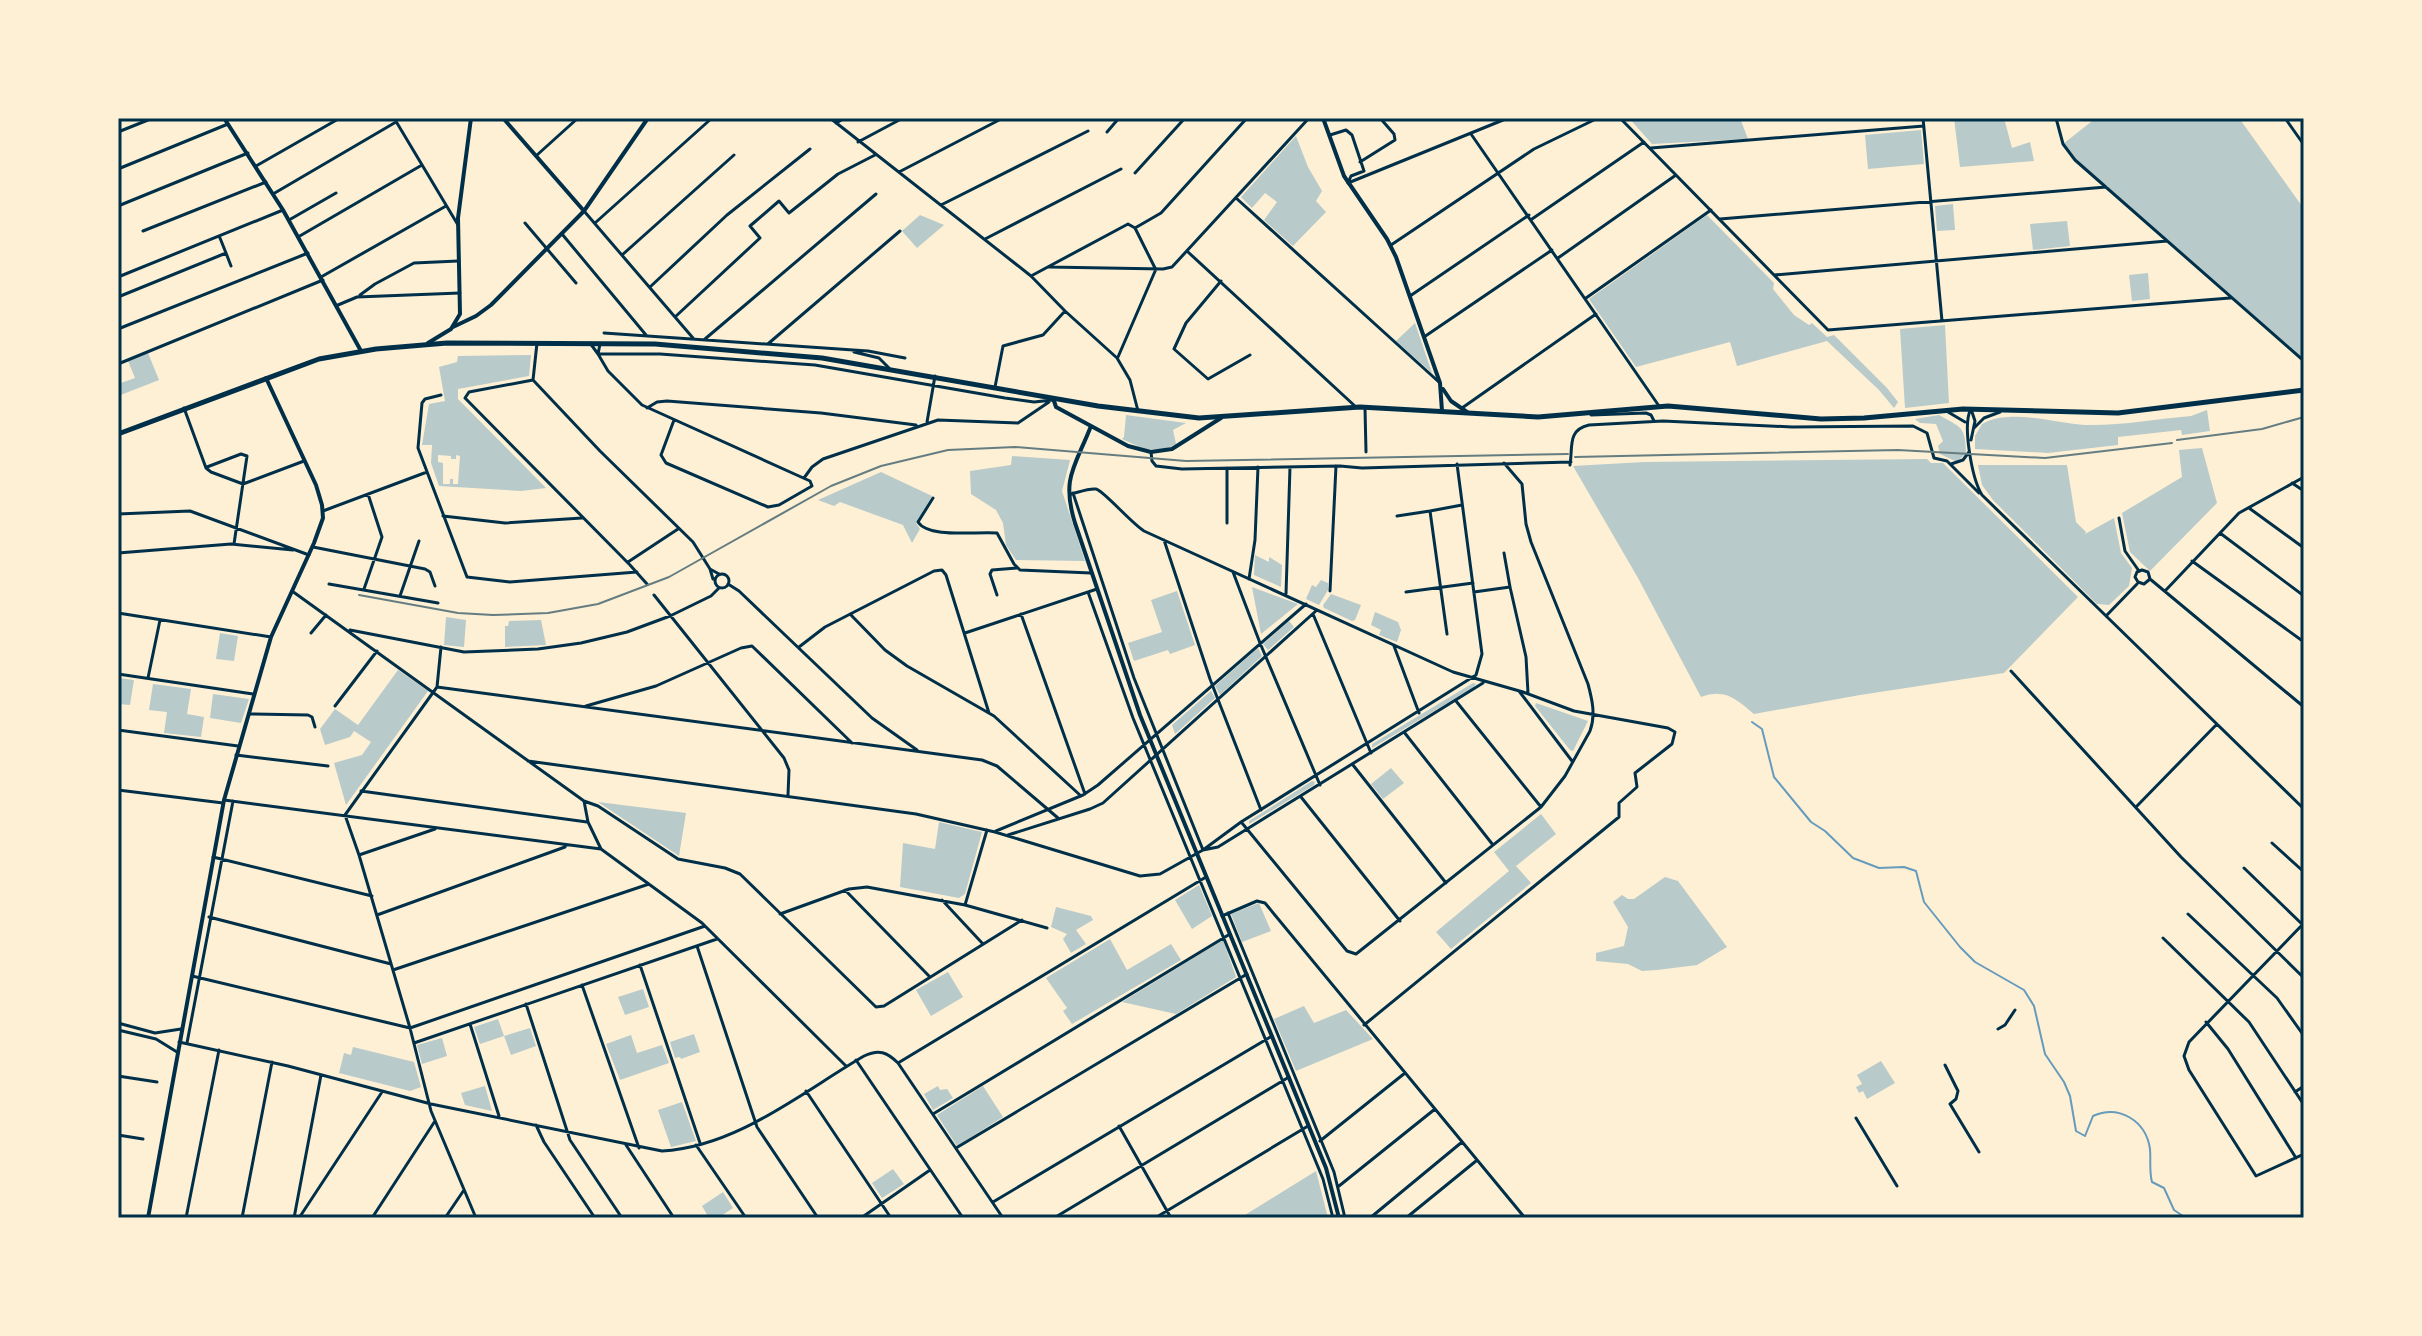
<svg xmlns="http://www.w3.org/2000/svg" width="2422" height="1336" viewBox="0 0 2422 1336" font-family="Signika,sans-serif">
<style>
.green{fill:#b9caca;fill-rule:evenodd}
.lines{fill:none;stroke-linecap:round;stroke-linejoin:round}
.stream{stroke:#669bbc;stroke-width:2}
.minor{stroke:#003049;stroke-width:3}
.tertiary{stroke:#003049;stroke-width:4}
.secondary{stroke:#003049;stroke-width:4}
.primary{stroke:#003049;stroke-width:5}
.rail{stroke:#657d81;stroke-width:2}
.neatline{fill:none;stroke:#003049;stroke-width:3}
</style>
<rect width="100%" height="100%" fill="#fdf0d5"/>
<path class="green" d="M1629,118H1740L1748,139L1652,144Z
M1954,118H2004L2012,148L2030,142L2034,161L1960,167Z
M2096,118H2239L2304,209V359L2076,162L2063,144Z
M1921,130L1924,164L1868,169L1865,135Z
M1296,136L1308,167L1322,191L1316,201L1326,212L1293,246L1264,220L1277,202L1265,193L1252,208L1241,197Z
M1953,204L1955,230L1937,231L1935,206Z
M920,215L944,225L917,248L902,231Z
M1707,215L1774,283L1773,289L1794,315L1809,325L1812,323L1827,337L1834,335L1887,388L1898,402L1894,408L1879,390L1827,341L1737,366L1730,342L1636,367L1589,299Z
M2067,221L2070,246L2033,250L2030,224Z
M2148,273L2150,299L2132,301L2129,275Z
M1415,323L1432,373L1396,341Z
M1945,325L1949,403L1905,408L1900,329Z
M148,353L159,380L118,396V384L135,378L128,361Z
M531,355L529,376L458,389V399L546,488L521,491L439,486L431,463L432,445H422L429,404L445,401L439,367L457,362L458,356ZM438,455L451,456V459H456V455L460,456L458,484H453V479H450V484H443V463L438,462Z
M2207,410L2210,431L2182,435L2181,430L2118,437V445L2048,453L1975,449V436L1982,424C2010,408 2054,423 2085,425C2120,426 2156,419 2191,416Z
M1126,415L1186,423L1173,430L1176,444C1157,455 1140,448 1122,439L1124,437Z
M1939,415C1962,428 1965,426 1966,453L1957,462L1940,454L1938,446L1943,441L1936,424L1920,423L1915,419Z
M2202,448L2217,503L2150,571L2130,552L2122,513L2182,477L2179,450Z
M1012,456L1070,460L1062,491L1085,561L1016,560L1006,545L1003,523L996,510L971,494L970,471L1011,465Z
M1927,459L1931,463H1943L2078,597L2004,673L1860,695L1754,714C1736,699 1725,688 1701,697L1638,578L1573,466L1644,462Z
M1978,465H2067L2076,522L2086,532L2085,534L2114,518L2121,553L2132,568L2129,586L2109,605L2097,604L1993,500L1982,485Z
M881,472L932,496L916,523L920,529L912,543L903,525L840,502L834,506L818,500Z
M1255,555L1269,562V557L1282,565L1281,587L1254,575Z
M1321,580L1328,583V590L1319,605L1306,599L1312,585L1316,587Z
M1252,587L1298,604L1261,634Z
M1177,591L1195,645L1170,654L1168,650L1134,661L1128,643L1162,632L1151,600Z
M1331,594L1361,605L1355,620L1352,621L1324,608L1323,605Z
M1375,612L1398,622L1401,630L1397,642L1379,635L1381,630L1371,625Z
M446,617L466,620L464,647L444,645Z
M541,620L546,645L505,647V626H508L509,621Z
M1289,621L1294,627L1268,650L1263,644Z
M220,633L238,636L234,661L216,659Z
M1258,648L1262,656L1220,695L1215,686Z
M398,670L428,691L346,805L334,763L362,755L371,742L354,731L350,737L325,745L320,729L335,709L358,725Z
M118,678L134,680L130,705L118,704Z
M1473,683L1476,684L1473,688L1372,748V744Z
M153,684L191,689L187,714L204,717L201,737L164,733L167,712L149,710Z
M1211,691L1215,698L1175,734L1172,725Z
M213,694L249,699L241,723L210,718Z
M1536,703L1588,721L1573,751L1570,750L1535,706Z
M1391,768L1404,783L1383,799L1371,784Z
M1312,781L1315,782L1314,785L1249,824V821Z
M598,802L686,813L679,856Z
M1541,814L1556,834L1516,866L1531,883L1451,949L1436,932L1509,871L1494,852Z
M939,822L982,832L965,894L959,898L900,887L903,843L935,849Z
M1665,877L1678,881L1727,947L1697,965L1657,970L1642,971L1628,964L1596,961V953L1624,946L1628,927L1613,902L1622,895L1628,899H1634Z
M1199,885L1212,916L1192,929L1175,900Z
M1259,903L1271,931L1242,942L1231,914Z
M1056,907L1091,916L1093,920L1076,930L1086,944L1071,953L1063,939L1067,934L1051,927Z
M1110,939L1127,970L1171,944L1181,960L1072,1024L1063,1011L1067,1008L1046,978Z
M1223,940L1236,977L1176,1014L1122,1002Z
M948,972L963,997L931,1016L916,990Z
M643,989L649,1007L625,1015L618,997Z
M1304,1006L1314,1023L1346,1010L1373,1039L1296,1071L1274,1019Z
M498,1019L504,1036L480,1044L474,1027Z
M530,1028L536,1046L511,1055L504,1036Z
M694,1034L700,1052L681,1059L680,1057L675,1058L670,1042Z
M631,1035L637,1053L662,1045L669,1063L620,1080L606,1044Z
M442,1038L447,1056L422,1064L417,1045Z
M353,1047L414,1062L421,1087L410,1091L339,1073L344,1053L351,1055Z
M1881,1061L1895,1083L1867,1099L1863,1091L1859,1093L1856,1087L1862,1084L1857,1075Z
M485,1086L492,1111L465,1105L461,1093Z
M938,1086L940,1090L947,1089L953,1098L933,1110L924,1094Z
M983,1086L1003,1117L957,1146L937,1115Z
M682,1102L696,1141L671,1147L658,1110Z
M893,1169L904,1184L882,1198L872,1183Z
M1316,1171L1328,1218H1240Z
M723,1192L733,1208L718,1218H709L702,1206Z"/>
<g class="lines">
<path class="stream" d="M1752,722L1762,729L1774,777L1811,822L1825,831L1853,858L1879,868L1904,867L1916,871L1924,902L1960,947L1975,962L2024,990L2034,1006L2045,1054L2064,1082L2070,1096L2076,1131L2085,1136L2093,1116C2119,1104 2146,1121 2150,1149C2151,1160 2149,1171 2152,1182L2164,1188L2174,1210L2186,1218"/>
<path class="minor" d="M394,118L458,225
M830,118L1031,276L1065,311L1117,358L1130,380L1138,411
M1620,118L1828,330L2230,298
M1923,118L1942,321
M2056,118L2063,144L2075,160L2304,361
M2285,118L2304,145
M836,123L845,118
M118,132L153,118
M1107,132L1119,118
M1471,134L1659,406
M1330,135L1346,130L1352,135L1364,171L1351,176L1348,183
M858,142L903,118
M1651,148L1924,126
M537,155L578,118
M1360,162L1395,140L1394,134L1380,118
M256,166L340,118
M118,169L228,124
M899,172L1003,118
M1135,173L1185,118
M1348,183L1508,118
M273,194L396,122
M1236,198L1440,383
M941,205L1088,131
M118,206L248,153
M584,211L693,338
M1532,219L1644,142
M1720,219L2106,187
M289,220L336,193
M525,223L576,283
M595,223L712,118
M1135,228L1161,213L1247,118
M1135,228L1155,268
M143,231L266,182
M562,234L646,335
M298,237L422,165
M985,239L1121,169
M1391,245L1534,149L1598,118
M1188,252L1356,407
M226,253L231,266
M622,255L734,155
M1558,258L1676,175
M1049,267L1163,269L1172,267L1309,118
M1774,275L2167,241
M1031,276L1128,224L1135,228
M118,277L283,210
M321,277L446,206
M1221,281L1186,323L1174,349L1208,379L1250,355
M650,287L727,215L810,149
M360,295L375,284L414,263L458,261
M1410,296L1529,215
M118,297L226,253L220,238
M1586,298L1711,210
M338,305L357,297L460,293
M675,317L760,238L750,226L779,201L789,213L838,174L875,155
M118,329L308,253
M604,333L868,351L905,358
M1424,337L1552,250
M705,339L876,194
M537,343L533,380L600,451L693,542L710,569
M590,343L598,354L600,344
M769,343L900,231
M854,352L879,358L889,368
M1118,357L1156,269
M118,364L323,280
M533,380L469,392L465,398L630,565L647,584
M995,387L1003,346L1043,335L1065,311
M441,395L425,399L422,403L418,448L467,577L510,582L637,572
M184,408L206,468L211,472L243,484L304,461
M647,408L657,402L667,401L821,413L916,425
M1365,408L1366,452
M1462,408L1596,314
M1971,409C1962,424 1972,479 1982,495L2304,809
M1948,412L1965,422
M1591,415L1646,413L1651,415L1654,421
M674,420L661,455L666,463L768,507L779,505L812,486L810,481L642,405L608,371L598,354H660L815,365L1005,398L1034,402L1053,400
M927,422L935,376
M1974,428L1984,418L2000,412
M1971,440L1975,421L1971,409
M1151,452L1152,461L1156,466L1182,469L1340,466L1362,468L1571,462
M1951,464L1963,460L1969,452
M1570,465C1573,447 1567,430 1589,425L1663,421L1792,427L1913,426L1927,433L1934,458L1947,461L1979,493
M207,467L241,454L247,456L234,544
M804,478L812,467L823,459L938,420L1018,423L1049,402
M2292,483L2304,491
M1073,493L1134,678L1203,850
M1071,494C1079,492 1089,488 1096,489C1103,490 1131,523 1144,531L1453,672L1523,692L1574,711L1668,728L1675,732L1672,744L1635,773L1637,787L1619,803V817L1364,1025
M933,498L918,522C929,539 977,531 997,533L1014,564L1020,570L1091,573
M2249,508L2304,548
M323,511L427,472
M118,514L190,511L309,555
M443,516L505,523L582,518
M1397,516L1430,511
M2119,518L2125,551L2139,571
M1227,523V468
M2220,533L2304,596
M1164,540L1210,679L1261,810
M313,547L425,569L430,572L435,586
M118,553L231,544L293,550
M1504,553L1510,587
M2192,561L2304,642
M628,562L678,529
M1233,572L1260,643L1320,785
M715 581a7 7 0 1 1 14 0a7 7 0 1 1-14 0Z
M713,579L710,569L719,574
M1249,579L1255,540L1258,467
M2138,582L2135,577L2137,572L2142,570L2148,572L2150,579L2304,707
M2138,582L2144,584L2150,579
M329,584L438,603
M728,584L739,591L872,718L917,750
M364,589L382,537L368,494
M292,591L584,801L598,806L678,859L725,868L740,874L876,1007L884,1006L1022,920
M1330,591L1336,466
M2165,591L2239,513L2304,477
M1088,592L1133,718L1323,1179L1333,1218
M1406,592L1473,583
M1474,592L1510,587L1526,657L1528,693
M1286,594L1290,467
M654,595L784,758L789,770L788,795
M997,595L990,574L992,570L1017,568
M400,596L419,541
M118,613L271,637
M850,614L885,650L907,666L994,716L1081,796
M1021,614L1085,794
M1313,614L1371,753
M2106,616L2137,584
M350,630L464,652L538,649L581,643L627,632L670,616L711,596L719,588
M311,633L326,615
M965,633L1097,589
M1447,634L1430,511L1462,505
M1394,646L1419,713
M441,647L437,687L345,815L359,855L410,1028L431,1111L476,1218
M799,647L825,627L934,571L942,570L946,575L989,713
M2011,671L2181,857L2304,978
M118,674L253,694
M148,678L160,620
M437,687L982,760L997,766L1058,818
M1519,691L1572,761
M1456,701L1541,807
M335,706L377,651
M586,706L656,686L741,648L752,646L852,743
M249,714L308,715L312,717L315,727
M118,730L238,746
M1404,732L1493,845
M236,755L328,766
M528,761L916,814L995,832L1140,876L1160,874L1203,850L1241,822L1476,675L1482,654L1457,464
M1353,765L1446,883
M118,790L223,803
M361,791L587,822
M1301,797L1400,921
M224,800L601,849
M584,801L588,822L601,849L702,923L846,1066
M2136,807L2217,724
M1242,823L1347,951L1356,954L1541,807L1565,776L1590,731C1596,715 1592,699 1588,684L1531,542L1526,524L1522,484L1504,463
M996,831L1083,795L1098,785L1306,604
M1008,835L1090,809L1103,803L1317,610
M2272,843L2304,872
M1203,850L1218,847L1483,683
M359,855L435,829
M213,857L372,896
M2244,868L2304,926
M845,890L929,976
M942,900L983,944
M965,905L987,830
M1228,913L1334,1172L1345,1218
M780,914L849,889L867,887L965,905L1047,928
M2188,914L2277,998L2304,1036
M377,915L565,847
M1222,916L1257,901L1265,903L1525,1218
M209,917L391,964
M2304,923L2189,1042L2184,1056L2189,1070L2256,1176L2304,1154
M2163,938L2249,1022L2304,1105
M697,946L757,1127L818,1218
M640,965L700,1143
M393,970L649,884
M192,976L410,1028L705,926
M582,985L639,1148
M526,1004L570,1140L622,1218
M2206,1022L2228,1049L2296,1158
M118,1023L155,1033L181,1029
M470,1024L499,1116
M1998,1029L2005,1025L2015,1010
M118,1030L156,1039L177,1052
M179,1042L288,1066L431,1104L662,1151C737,1147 802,1092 864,1056C879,1049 887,1052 898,1063L1003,1218
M187,1043L233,801
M414,1043L717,939
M856,1060L963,1218
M898,1063L1206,877
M1945,1065L1958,1091L1956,1099L1950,1104L1979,1152
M118,1076L157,1082
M806,1091L891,1218
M2295,1092L2304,1086
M933,1114L1230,934
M1856,1118L1897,1186
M536,1125L544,1142L595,1218
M1119,1126L1171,1218
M118,1135L143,1139
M1320,1141L1405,1073
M626,1145L674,1218
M696,1145L746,1218
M956,1148L1247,974
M1339,1186L1435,1109
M993,1202L1272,1036
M186,1218L219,1050
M242,1218L272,1062
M294,1218L321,1075
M299,1218L382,1092
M372,1218L435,1121
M445,1218L464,1190
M861,1218L930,1170
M1054,1218L1289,1077
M1155,1218L1308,1126
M1370,1218L1462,1142
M1406,1218L1476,1161"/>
<path class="tertiary" d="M503,118L584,211
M453,327L476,316L491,305L584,211L648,118
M428,343L451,329L460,314L458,218L471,118
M1053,398L1056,407L1128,446L1151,452L1172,449L1221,418
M1091,426C1075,467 1061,478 1075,523L1140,715L1326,1168L1339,1218"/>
<path class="secondary" d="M224,118L283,210L361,351
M1323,118L1344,176L1387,239L1396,257L1440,383L1442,411
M1443,389L1451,401L1467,412
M148,1218L224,800L271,637L314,543L323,518L322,505L316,485L266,378"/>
<path class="primary" d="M118,434L319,359L376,349L447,343L655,344L822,358L1098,406L1199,418L1360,407L1538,417L1668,406L1821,419L1864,418L1963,409L2118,413L2304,390"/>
<path class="rail" d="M2177,440L2262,429L2304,417
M1575,457L1898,450L2045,458L2172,443
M359,595L458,613L493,615L548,613L598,604L669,577L831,486L881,466L948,450L1015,447L1186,461L1568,454"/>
</g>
<rect width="2422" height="1336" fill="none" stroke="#fdf0d5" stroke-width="240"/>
<rect x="120" y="120" width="2182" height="1096" class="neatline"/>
</svg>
